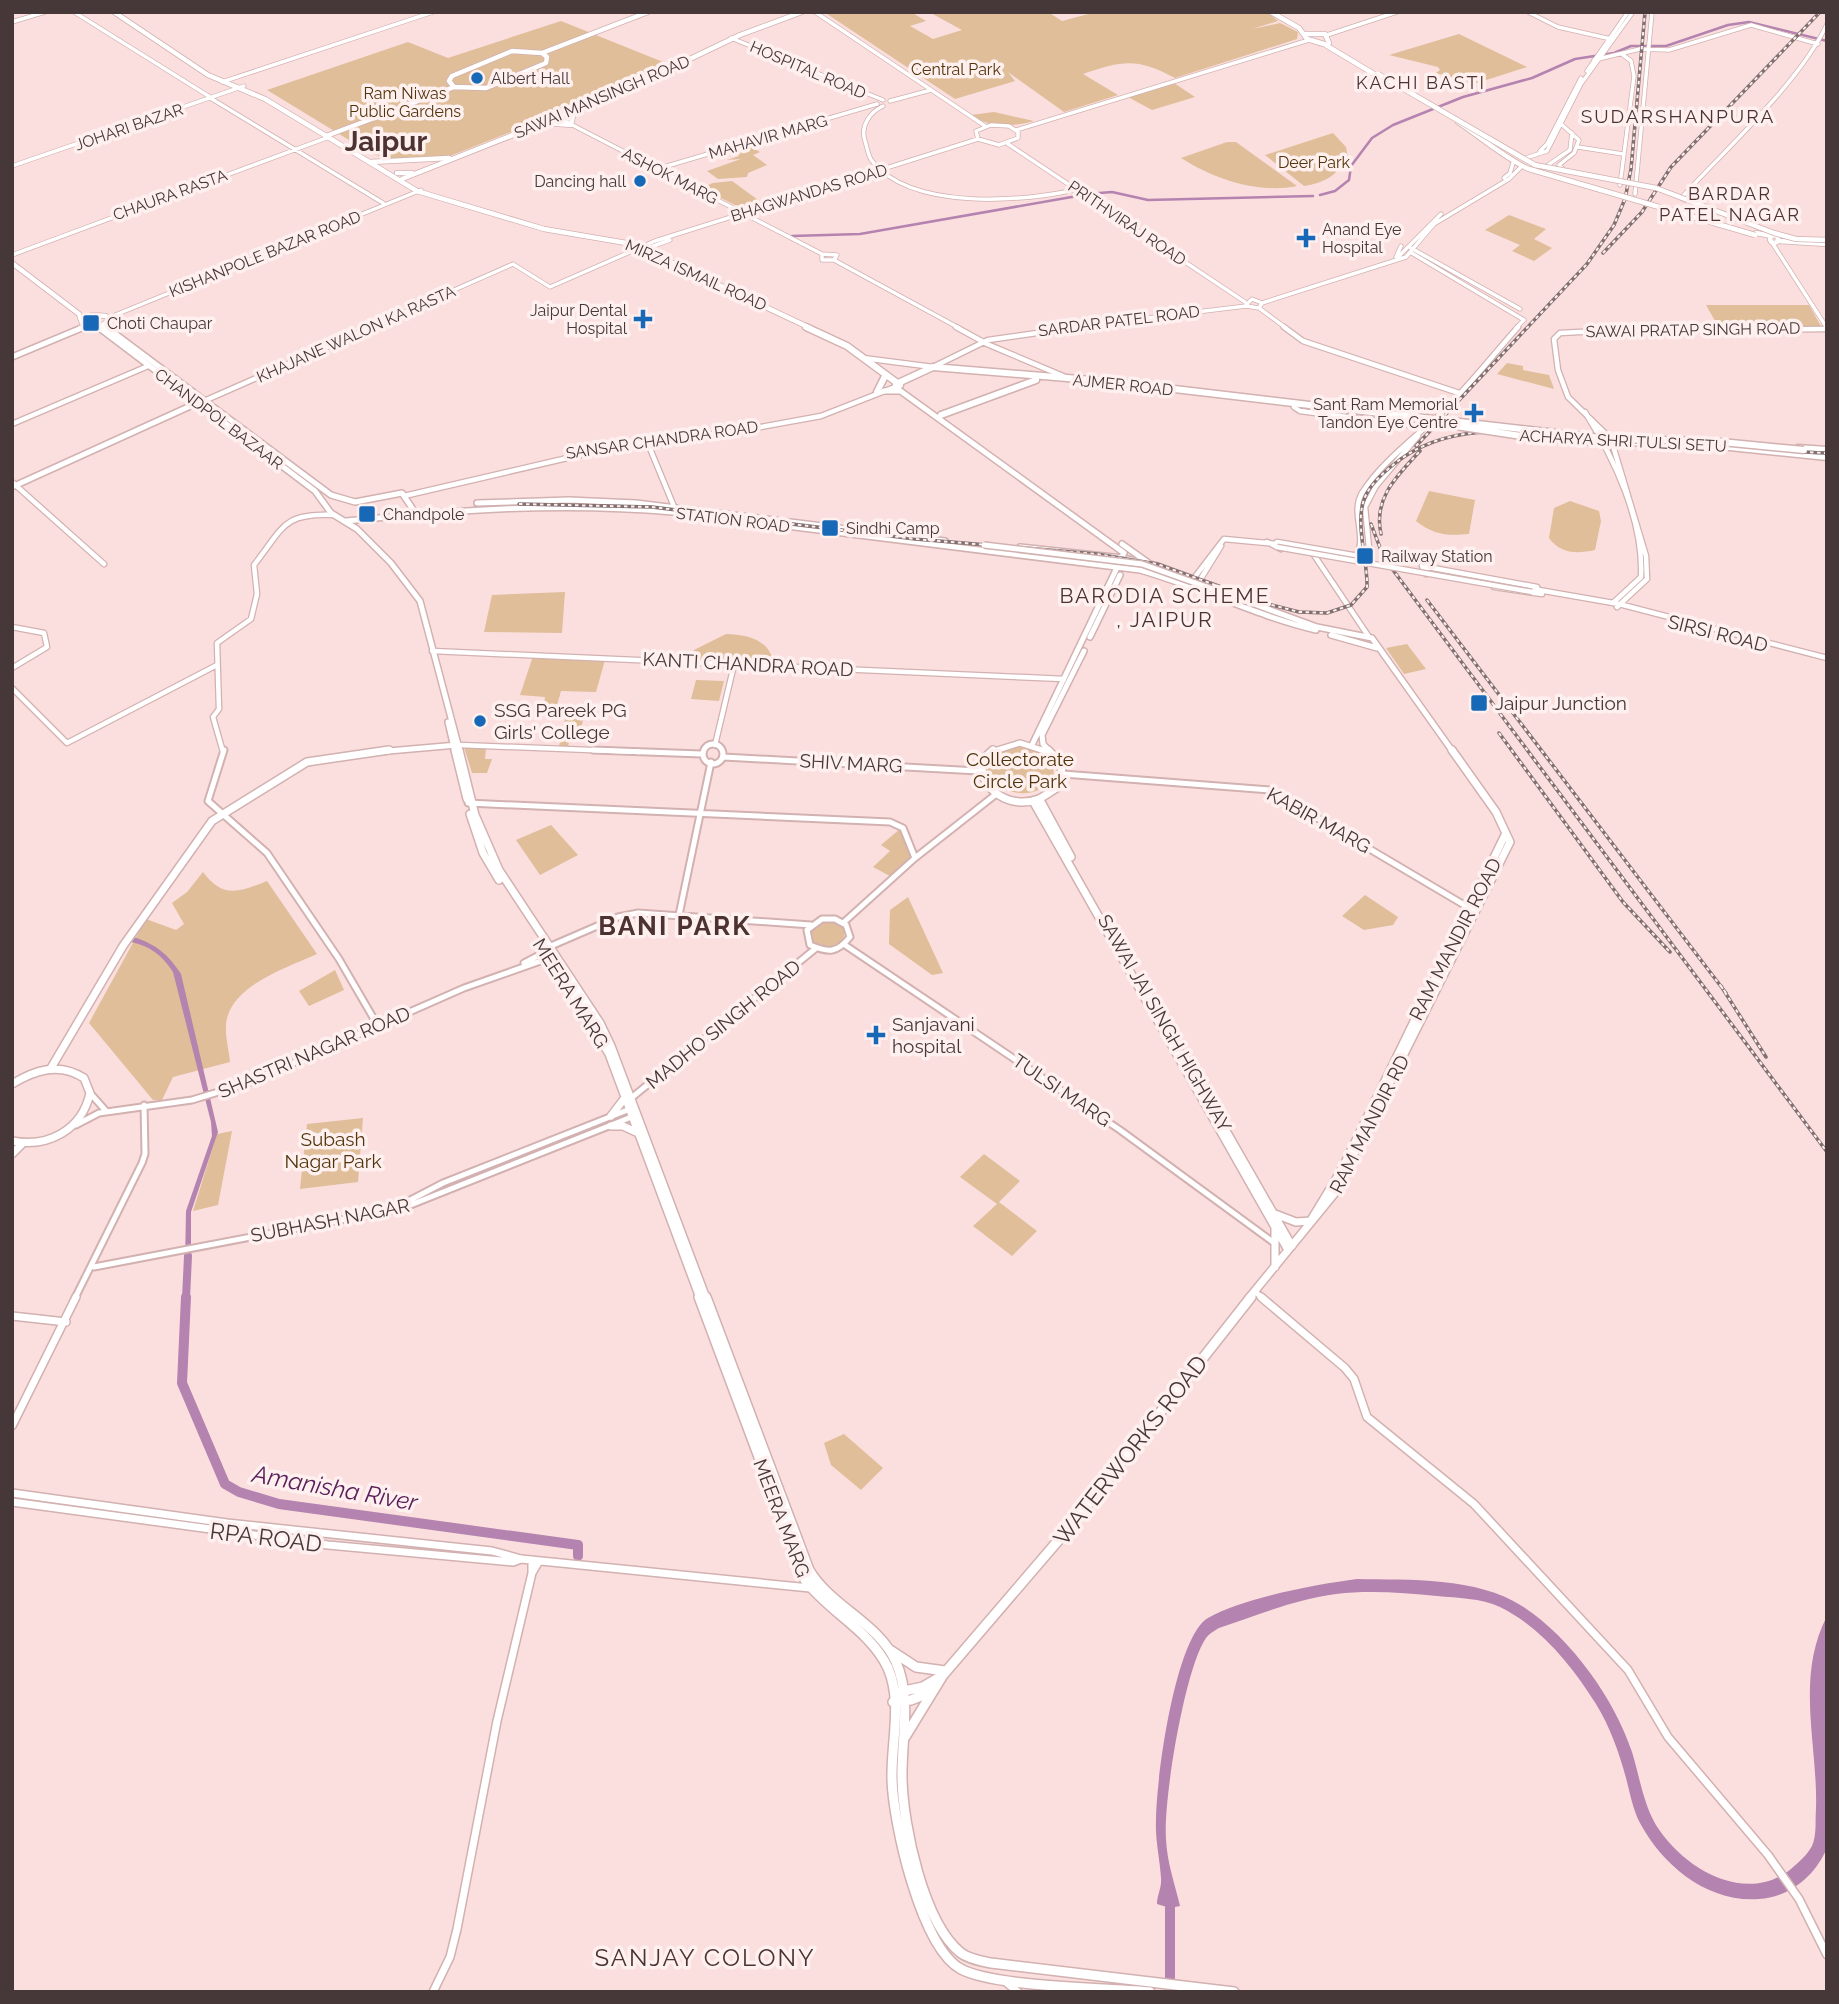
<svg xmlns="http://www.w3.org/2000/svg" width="1839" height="2004" viewBox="0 0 1839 2004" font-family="Raleway,sans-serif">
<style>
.green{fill:#dfbe99}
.water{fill:#b483b0}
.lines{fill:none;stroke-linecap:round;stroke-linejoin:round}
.canal{stroke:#b483b0;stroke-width:2.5}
.river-far1{stroke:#b483b0;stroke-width:8}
.river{stroke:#b483b0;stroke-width:10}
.minor-far3-casing{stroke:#d2b1b0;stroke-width:5}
.minor-far2-casing{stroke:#d2b1b0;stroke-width:7}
.minor-far1-casing{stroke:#d2b1b0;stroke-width:9}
.minor-casing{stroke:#d2b1b0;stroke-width:10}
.major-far3-casing{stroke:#d2b1b0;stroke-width:6}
.major-far2-casing{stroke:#d2b1b0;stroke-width:8}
.major-far1-casing{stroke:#d2b1b0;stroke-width:10}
.major-casing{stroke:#d2b1b0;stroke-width:12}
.highway-far1-casing{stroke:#d2b1b0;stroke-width:6}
.highway-casing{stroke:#d2b1b0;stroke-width:9}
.minor-far3{stroke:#fff;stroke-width:3.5}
.minor-far2{stroke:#fff;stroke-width:4.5}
.minor-far1{stroke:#fff;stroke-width:5}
.minor{stroke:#fff;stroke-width:7}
.major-far3{stroke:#fff;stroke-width:4.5}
.major-far2{stroke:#fff;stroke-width:5}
.major-far1{stroke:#fff;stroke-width:7}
.major{stroke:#fff;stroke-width:9}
.highway-far1{stroke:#fff;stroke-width:4.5}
.highway{stroke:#fff;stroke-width:6}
.rail-casing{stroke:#826f6f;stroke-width:3.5}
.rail{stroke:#fff0f0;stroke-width:2;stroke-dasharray:3.5;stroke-linecap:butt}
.minor-bridge-casing{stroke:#d2b1b0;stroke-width:7;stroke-linecap:butt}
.major-bridge-far1-casing{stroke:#d2b1b0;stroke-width:6;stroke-linecap:butt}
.major-bridge-casing{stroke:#d2b1b0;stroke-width:8;stroke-linecap:butt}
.highway-bridge-casing{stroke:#d2b1b0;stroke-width:9;stroke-linecap:butt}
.minor-bridge{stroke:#fff;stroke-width:4.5}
.major-bridge-far1{stroke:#fff;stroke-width:4.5}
.major-bridge{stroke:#fff;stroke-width:5}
.highway-bridge{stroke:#fff;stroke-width:6}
.poi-dot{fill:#1769b7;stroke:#fff0f0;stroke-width:2.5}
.labels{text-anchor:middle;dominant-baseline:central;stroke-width:7;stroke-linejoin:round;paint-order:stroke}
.far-park-label{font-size:16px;fill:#52340a;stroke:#fff0f0}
.far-street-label{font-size:16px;fill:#463838;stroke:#fff0f0}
.far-poi-label{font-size:16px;fill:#463838;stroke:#fff0f0;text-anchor:start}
.far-neighbourhood-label{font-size:18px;letter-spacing:2px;fill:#4d3232;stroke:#fff0f0}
.far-quarter-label{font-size:19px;letter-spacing:2px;fill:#4d3232;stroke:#fff0f0}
.street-label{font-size:19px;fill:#463838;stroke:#fff0f0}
.poi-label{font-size:19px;fill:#463838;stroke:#fff0f0;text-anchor:start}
.park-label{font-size:19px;fill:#52340a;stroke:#fff0f0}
.neighbourhood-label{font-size:21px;letter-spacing:2px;fill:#4d3232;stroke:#fff0f0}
.near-street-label{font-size:23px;fill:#463838;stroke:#fff0f0}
.near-water-label{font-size:24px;font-style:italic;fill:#5b2059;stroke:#fff0f0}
.near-neighbourhood-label{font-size:24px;letter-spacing:2px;fill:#4d3232;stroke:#fff0f0}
.district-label{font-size:26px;font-weight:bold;letter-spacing:2px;fill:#4d3232;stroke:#fff0f0}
.far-town-label{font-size:28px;font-weight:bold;fill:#4d3232;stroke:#fff0f0}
</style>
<rect width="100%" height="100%" fill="#fbdfde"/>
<path class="green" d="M824,12H911L926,21L910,26L933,39L962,30L929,12H1048L1062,21L1096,12H1267L1278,21L1252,29L1280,23L1298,32L1297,39L1175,78C1137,58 1124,60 1083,74L1118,95L1064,112L1008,72L1015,81L955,99Z
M561,21L668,64L589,98L591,100L450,156C424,159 398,162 372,154L267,90L408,42L448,58Z
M1459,34L1527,67L1474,84L1436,73L1440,70L1438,67L1389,55Z
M1174,83L1195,97L1152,110L1128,97Z
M994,112L1034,121C1012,127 990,128 971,115Z
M1333,133L1346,147L1348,158C1336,176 1324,183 1304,186L1265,155Z
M1227,142H1236L1297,186C1258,194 1214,179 1181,158Z
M748,145L760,152L753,155L767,165L748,173L747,177L718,179L707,171L741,159L727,160L739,156L732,150Z
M732,181L765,205L747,211L701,188L713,183Z
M1509,215L1546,229L1534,239L1552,248L1534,261L1512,251L1520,245L1485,230Z
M1706,305H1809L1822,328H1719Z
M1507,363L1523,366V370L1549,375L1554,389L1497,374Z
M1429,491L1475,500L1469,534C1447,536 1434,535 1416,521Z
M1570,501L1599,511L1601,521L1595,550C1576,554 1561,554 1549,538L1554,508Z
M565,592L562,633L484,632L492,595Z
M726,634C748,635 770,639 774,665L691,661L694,650Z
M1407,644L1426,669L1404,674L1386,648Z
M533,656L605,660L596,692L561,691L557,705L544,704L545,697L520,695Z
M696,680L724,681L719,701L691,699Z
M578,711H586L578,737H570L568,747L559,746L566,715L576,716Z
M1016,746L1037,750L1052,761L1054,775C1041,799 1011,797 992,782L986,766C992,752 1002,750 1016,746Z
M464,747L486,748L485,759H492L487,773H472Z
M551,825L578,855L540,875L516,840Z
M900,829L913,857L890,876L873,867L890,851L881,845Z
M203,872C223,899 239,892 267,881L317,954C287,968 230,985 226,1024C225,1036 229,1051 230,1062L173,1077L162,1100H153L89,1023L146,919L176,930L184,924L172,903L187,892Z
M1365,895L1398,917L1393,925L1364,930L1342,916Z
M908,897L943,973L932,975L889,944L890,910Z
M831,922L844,928V941L832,948L817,945L811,938C811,926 821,923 831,922Z
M335,970L344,990L309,1006L299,991Z
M363,1118L358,1182L300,1189L307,1124Z
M232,1131L218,1205L193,1211L217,1134Z
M984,1154L1020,1181L999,1202L1037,1231L1012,1256L973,1226L997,1204L960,1177Z
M844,1434L883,1468L861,1490L831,1465L824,1443Z"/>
<path class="water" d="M133,937C156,944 168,954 181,974L218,1132L191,1212V1264H185L186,1211L212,1136L211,1122L173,972C162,955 150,946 131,942Z
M1357,1579C1409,1580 1477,1577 1522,1606C1570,1637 1614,1698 1632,1752C1640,1778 1644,1809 1660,1831C1688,1871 1747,1904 1791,1869C1799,1862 1807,1855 1812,1846C1817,1835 1815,1821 1816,1809C1818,1744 1795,1678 1827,1616V1848C1815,1876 1790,1897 1759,1899C1708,1903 1663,1866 1640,1823C1633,1810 1630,1793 1626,1778C1619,1752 1610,1727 1596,1704C1572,1666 1541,1627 1500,1607C1481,1598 1457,1598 1437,1596C1404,1593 1370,1590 1336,1594C1297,1599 1257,1615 1219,1628C1214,1631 1210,1633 1206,1638C1185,1668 1163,1800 1166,1839C1167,1863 1175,1884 1180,1906L1170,1908L1157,1904C1157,1895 1162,1887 1161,1878C1160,1859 1155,1840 1156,1820C1156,1781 1175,1637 1208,1618C1242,1598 1318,1584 1357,1579Z"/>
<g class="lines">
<path class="canal" d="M1087,194L1112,192L1148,200L1313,196
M1320,195L1335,191L1349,180L1351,166L1372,138L1393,125L1463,97L1532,78L1575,59L1614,53L1631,46H1666L1728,25L1749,22L1827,41
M792,236L860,234L1083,195"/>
<path class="river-far1" d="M186,1298L188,1256"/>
<path class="river" d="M186,1297L182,1383L225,1484L239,1492L279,1504L578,1545V1556
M1170,1908V1992"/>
<g class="minor-far3-casing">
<path id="minor-far3" d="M74,12L210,97
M815,12L985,126
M1528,12L1558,27L1611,39
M12,22L45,12
M1327,35L1397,12
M731,38L883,100
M1594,60L1640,49L1669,50L1751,25L1818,44
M1587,71L1628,12
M222,82L433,12
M212,99L383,203
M890,101L931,90
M883,106C870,112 860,126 865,141C867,147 868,156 872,161C912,211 1024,202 1079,189
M555,116L822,254
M1561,124L1579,140L1574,153L1559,165L1565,171
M991,125L1009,126L1018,132V138L999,145L978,139L976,131Z
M1016,130L1309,40
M1008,144L1245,302
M1578,147L1623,154
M1540,151L1547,144L1581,78
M1526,158L1547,151L1581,84L1633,12
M12,166L244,86
M1545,167L1570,150L1572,133
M657,169L877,104
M1504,178L1510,173L1513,163
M1620,185L1634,76L1631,61L1623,55
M1635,194L1652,12
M1685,200L1681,198C1725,150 1801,81 1827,24
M1771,241L1827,328
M1411,248L1520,309
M640,251L670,240
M1410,252L1524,320
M822,254V260H834L959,328
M822,254L837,255L834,260
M12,255L329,137
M1399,256L1441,214
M1396,257L1401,246
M1246,305L1252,299L1262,303
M1246,306L1259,308L1262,303L1406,257L1434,224L1509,179L1521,167
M1259,308L1286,328
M108,318L421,190
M368,328L513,264L550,287L655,241L978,139
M1065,328L1246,306
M1516,328L1524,320"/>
</g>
<g class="minor-far2-casing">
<path id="minor-far2" d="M956,327L987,344L1063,376
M1284,327L1303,341L1459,393
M863,358L933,367L988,340L1079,327
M204,401L372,327
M1294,407L1300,411L1425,427
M1585,412C1614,458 1644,521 1641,577L1613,603
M12,424L148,366
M646,439L675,509
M12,482L104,564
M404,496L619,446L739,431L821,416L895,387
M1267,542L1281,549
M1277,542L1370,558
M1314,555L1369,637
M1356,556C1368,537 1350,513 1362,493C1379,465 1414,438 1438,416C1467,389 1492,356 1518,327
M1366,564L1370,558L1365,507L1376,486L1418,436
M1426,574L1422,566L1537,587
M1191,582L1224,539L1277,544
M1197,585L1221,546
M1494,587L1542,594
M1533,589L1619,604L1827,658
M1617,607L1647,579L1646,556L1611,439L1568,397L1558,370L1554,339L1560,333L1579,332L1825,329
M12,627L44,633L47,647L12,668
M432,651L1064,679
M12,688L67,743L217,665
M460,745L640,752
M715,745L734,665
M223,752L213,717L219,709L217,643L251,619L257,594L254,565C284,527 282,513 334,515"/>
</g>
<g class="minor-far1-casing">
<path id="minor-far1" d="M703 754a10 10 0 1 1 20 0a10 10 0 1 1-20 0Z
M224,750L208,801L267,853L339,959L378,1026
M593,750L701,754
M724,757L978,771
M1063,774L1270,790L1471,909
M468,803L890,822L903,828L915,858
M679,915L711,762
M822,919H835L846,925L850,937C837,953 829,953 810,945L807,930Z
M843,923L915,858L995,795
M845,945L1120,1130L1273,1242
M544,949L618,917L638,913L811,925
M524,963L549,950
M90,1093L106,1111
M630,1099L815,949
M76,1125L99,1113L192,1100L248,1083L464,988L552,957
M395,1208L443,1183L630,1109
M94,1267L403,1208L634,1116
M1255,1292L1263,1298
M75,1298L142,1163L145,1154L144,1105"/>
</g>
<g class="minor-casing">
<path id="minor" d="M1261,1297L1345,1368L1354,1379L1367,1417L1474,1504L1628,1670L1668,1737L1768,1855L1799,1899L1827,1955
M12,1316L66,1322
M12,1426L76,1297
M12,1493L227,1523L492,1551L521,1559L810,1588
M12,1502L328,1545L513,1562L521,1559
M532,1560V1573L539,1561
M1007,1983L1018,1992
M433,1992L450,1957L457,1929L497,1721L532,1573"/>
</g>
<g class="major-far3-casing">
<path id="major-far3" d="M1271,12L1299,28L1307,39L1324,44L1384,80
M1305,34H1325L1329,43
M454,87L449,81L452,76L512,51L542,53L648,12
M410,104L409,108L400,107Z
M410,104L454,87L486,88L546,63L547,57L542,53
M1458,122C1479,136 1509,161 1529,169
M548,123L571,125L574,111
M326,136L401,108
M402,179L619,93L740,35L802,12
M1756,233L1772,236
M1770 239a4 4 0 1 1 8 0a4 4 0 1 1-8 0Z
M1779,241L1827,244
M12,263L79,314L81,320
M92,315L106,316L109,320L100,327H84L81,320Z
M104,325L109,328
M80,328L84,327"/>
</g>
<g class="major-far2-casing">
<path id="major-far2" d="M84,327H100
M98,327L315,491L331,513L357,529L391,563L420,601L460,752
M106,327L331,495L355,502L402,493L416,514
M12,357L84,327
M895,387L1124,553L1032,745
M884,391H899
M12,487L197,403
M477,503L569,500L636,503L945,541
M346,521C459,510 559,502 673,512L1140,570C1200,587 1256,616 1316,630
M1122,544L1150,564
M1020,547L1123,558
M1127,559L1158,566L1245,598
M1246,601L1317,627L1372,638L1453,752
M1331,635L1377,648
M1090,637L1120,575
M448,722L455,752
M377,752L457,745
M991,752L1020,743L1048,752
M1050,752L1043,744L1042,735L1084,651"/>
</g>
<g class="major-far1-casing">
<path id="major-far1" d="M455,750L467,799
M459,750L475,815L499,870L600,1023L611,1046L706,1298
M993,750L982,760C978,790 1011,810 1039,799C1045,796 1052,791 1058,787L1062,768L1046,750
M1048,750L1052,754
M1040,800L1071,857
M1033,801L1288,1250
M470,814L483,853L499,880
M548,954L609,1054L700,1298
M1142,984L1157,1010
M1182,1054L1292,1246
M51,1068L123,946L212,821L307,762L389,750
M12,1084C35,1070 59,1062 84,1078L90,1093C82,1130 48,1148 12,1141
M611,1116L624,1099
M611,1126H623L636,1132
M12,1154L22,1144
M1275,1214L1296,1222L1311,1221
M1311,1220L1342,1169L1505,835
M1275,1228V1267
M1249,1298L1334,1194L1510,842L1496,812L1452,750"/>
</g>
<g class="major-casing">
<path id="major" d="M699,1297L805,1580C829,1612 871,1631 888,1668C903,1703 891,1743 892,1779C893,1822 921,1948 961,1969C994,1987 1107,1988 1150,1992
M706,1297L809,1570C831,1607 879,1623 896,1662C912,1699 901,1741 902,1779C903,1825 923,1923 961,1953C969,1959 981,1961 991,1963L1234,1992
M890,1650L916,1667L945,1671
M899,1692L923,1687L940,1677
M893,1702L911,1700L931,1692
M905,1737L943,1675L1074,1522L1251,1297"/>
</g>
<g class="highway-far1-casing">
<path id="highway-far1" d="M114,12L208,75L265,99L417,191L544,229L632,244L810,328
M370,162L449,158
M397,173H412"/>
</g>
<g class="highway-casing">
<path id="highway" d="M806,327L847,346L900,385
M896,384L933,367L1115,382L1301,404
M877,392L884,378
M941,415L1036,380
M1603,441L1720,446L1827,457
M1798,448L1827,450"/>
</g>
<use href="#minor-far3" class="minor-far3"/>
<use href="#minor-far2" class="minor-far2"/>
<use href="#minor-far1" class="minor-far1"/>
<use href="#minor" class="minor"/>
<use href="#major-far3" class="major-far3"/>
<use href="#major-far2" class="major-far2"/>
<use href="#major-far1" class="major-far1"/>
<use href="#major" class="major"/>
<use href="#highway-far1" class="highway-far1"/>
<use href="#highway" class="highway"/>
<g class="rail-casing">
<path id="rail" d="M1603,253L1642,212L1671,167L1820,12
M1416,446L1587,264L1614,225L1625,199L1631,169L1645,12
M519,504L652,507L915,539L1097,554L1157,564L1268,604L1299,612L1327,613L1351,605L1367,587C1368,560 1354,523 1365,497C1370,485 1383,473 1393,465C1456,413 1539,436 1614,441C1648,443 1682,441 1715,443C1753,446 1789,452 1827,453
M1371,524L1384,558L1827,1152
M1381,534C1373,498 1397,476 1420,451
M1427,600L1726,993
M1499,733L1623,902L1670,952
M1721,986L1766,1057"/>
</g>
<use href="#rail" class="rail"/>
<g class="minor-bridge-casing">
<path id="minor-bridge" d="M1277,547L1532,592"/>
</g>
<g class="major-bridge-far1-casing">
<path id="major-bridge-far1" d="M1378,74L1535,165L1656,188L1774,233L1796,239L1827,240
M1529,169L1755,235"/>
</g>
<g class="major-bridge-casing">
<path id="major-bridge" d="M984,545L1142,564L1246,601"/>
</g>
<g class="highway-bridge-casing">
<path id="highway-bridge" d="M1301,404L1609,439L1711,441L1804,450
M1449,425L1528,437L1596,442"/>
</g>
<use href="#minor-bridge" class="minor-bridge"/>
<use href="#major-bridge-far1" class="major-bridge-far1"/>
<use href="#major-bridge" class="major-bridge"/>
<use href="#highway-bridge" class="highway-bridge"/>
</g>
<g class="poi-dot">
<circle cx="477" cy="78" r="7"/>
<circle cx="640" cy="181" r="7"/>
<path d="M1302.5 227.5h7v7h7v7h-7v7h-7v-7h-7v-7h7z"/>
<path d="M639.5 308.5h7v7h7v7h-7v7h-7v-7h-7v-7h7z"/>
<rect x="82" y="314" width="18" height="18" rx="3.5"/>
<path d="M1470.5 402.5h7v7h7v7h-7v7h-7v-7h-7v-7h7z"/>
<rect x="358" y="505" width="18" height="18" rx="3.5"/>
<rect x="821" y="519" width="18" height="18" rx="3.5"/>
<rect x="1356" y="547" width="18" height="18" rx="3.5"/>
<rect x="1470" y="694" width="18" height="18" rx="3.5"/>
<circle cx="480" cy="721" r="7"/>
<path d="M872.5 1024.5h7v7h7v7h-7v7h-7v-7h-7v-7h7z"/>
</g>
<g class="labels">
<g class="far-park-label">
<text x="956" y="69">Central Park</text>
<text x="405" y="93">Ram Niwas<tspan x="405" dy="18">Public Gardens</tspan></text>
<text x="1314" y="162">Deer Park</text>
</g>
<g class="far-street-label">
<text transform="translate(808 70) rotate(23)">HOSPITAL ROAD</text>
<text transform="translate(602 97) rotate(-23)">SAWAI MANSINGH ROAD</text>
<text transform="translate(129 127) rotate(-19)">JOHARI BAZAR</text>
<text transform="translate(768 137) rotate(-16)">MAHAVIR MARG</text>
<text transform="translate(670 176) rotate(27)">ASHOK MARG</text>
<text transform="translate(809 193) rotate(-17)">BHAGWANDAS ROAD</text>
<text transform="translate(170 195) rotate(-20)">CHAURA RASTA</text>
<text transform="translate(1127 223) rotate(34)">PRITHVIRAJ ROAD</text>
<text transform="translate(265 254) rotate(-22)">KISHANPOLE BAZAR ROAD</text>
<text transform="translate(696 275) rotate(24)">MIRZA ISMAIL ROAD</text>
<text transform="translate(1119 321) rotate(-7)">SARDAR PATEL ROAD</text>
<text transform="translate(1693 330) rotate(-1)">SAWAI PRATAP SINGH ROAD</text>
<text transform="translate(356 334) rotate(-24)">KHAJANE WALON KA RASTA</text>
<text transform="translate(1123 385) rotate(6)">AJMER ROAD</text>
<text transform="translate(219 419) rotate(37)">CHANDPOL BAZAAR</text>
<text transform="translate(662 440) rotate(-8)">SANSAR CHANDRA ROAD</text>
<text transform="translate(1623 441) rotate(3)">ACHARYA SHRI TULSI SETU</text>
<text transform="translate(733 520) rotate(7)">STATION ROAD</text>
</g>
<g class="far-poi-label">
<text x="491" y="78">Albert Hall</text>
<text x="626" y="181" text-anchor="end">Dancing hall</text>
<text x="1322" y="229">Anand Eye<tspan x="1322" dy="18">Hospital</tspan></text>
<text x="627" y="310" text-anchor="end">Jaipur Dental<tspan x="627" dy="18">Hospital</tspan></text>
<text x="107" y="323">Choti Chaupar</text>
<text x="1458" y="404" text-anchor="end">Sant Ram Memorial<tspan x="1458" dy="18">Tandon Eye Centre</tspan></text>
<text x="383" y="514">Chandpole</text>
<text x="846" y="528">Sindhi Camp</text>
<text x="1381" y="556">Railway Station</text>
</g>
<g class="far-neighbourhood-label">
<text x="1421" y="82">KACHI BASTI</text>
<text x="1730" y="193">BARDAR<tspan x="1730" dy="21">PATEL NAGAR</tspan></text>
</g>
<g class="far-quarter-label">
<text x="1678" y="116">SUDARSHANPURA</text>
</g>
<g class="street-label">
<text transform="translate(1718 633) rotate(14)">SIRSI ROAD</text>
<text transform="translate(748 664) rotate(3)">KANTI CHANDRA ROAD</text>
<text transform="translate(851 763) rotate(3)">SHIV MARG</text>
<text transform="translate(1319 820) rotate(29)">KABIR MARG</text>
<text transform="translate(1455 939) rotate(-63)">RAM MANDIR ROAD</text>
<text transform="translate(571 993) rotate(58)">MEERA MARG</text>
<text transform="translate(1165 1023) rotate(60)">SAWAI JAI SINGH HIGHWAY</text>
<text transform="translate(723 1024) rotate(-39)">MADHO SINGH ROAD</text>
<text transform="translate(314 1052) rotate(-23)">SHASTRI NAGAR ROAD</text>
<text transform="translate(1062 1090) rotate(34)">TULSI MARG</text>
<text transform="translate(1369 1124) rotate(-63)">RAM MANDIR RD</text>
<text transform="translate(330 1220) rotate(-11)">SUBHASH NAGAR</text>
<text transform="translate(782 1518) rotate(69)">MEERA MARG</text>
</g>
<g class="poi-label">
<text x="1495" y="703">Jaipur Junction</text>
<text x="494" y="710">SSG Pareek PG<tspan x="494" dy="22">Girls' College</tspan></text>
<text x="892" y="1024">Sanjavani<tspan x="892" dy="22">hospital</tspan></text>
</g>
<g class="park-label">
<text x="1020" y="759">Collectorate<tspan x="1020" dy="22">Circle Park</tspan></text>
<text x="333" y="1139">Subash<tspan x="333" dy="22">Nagar Park</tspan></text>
</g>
<g class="neighbourhood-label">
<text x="1165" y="595">BARODIA SCHEME<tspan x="1165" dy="24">, JAIPUR</tspan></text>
</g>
<g class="near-street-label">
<text transform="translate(1130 1450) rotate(-52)">WATERWORKS ROAD</text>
<text transform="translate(266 1537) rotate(7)">RPA ROAD</text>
</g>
<g class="near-water-label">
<text transform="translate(335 1488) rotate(10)">Amanisha River</text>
</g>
<g class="near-neighbourhood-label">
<text x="705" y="1957">SANJAY COLONY</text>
</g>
<g class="district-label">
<text x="675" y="926">BANI PARK</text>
</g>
<g class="far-town-label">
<text x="386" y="141">Jaipur</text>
</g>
</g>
<rect width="1839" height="2004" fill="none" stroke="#463838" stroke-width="28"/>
</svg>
